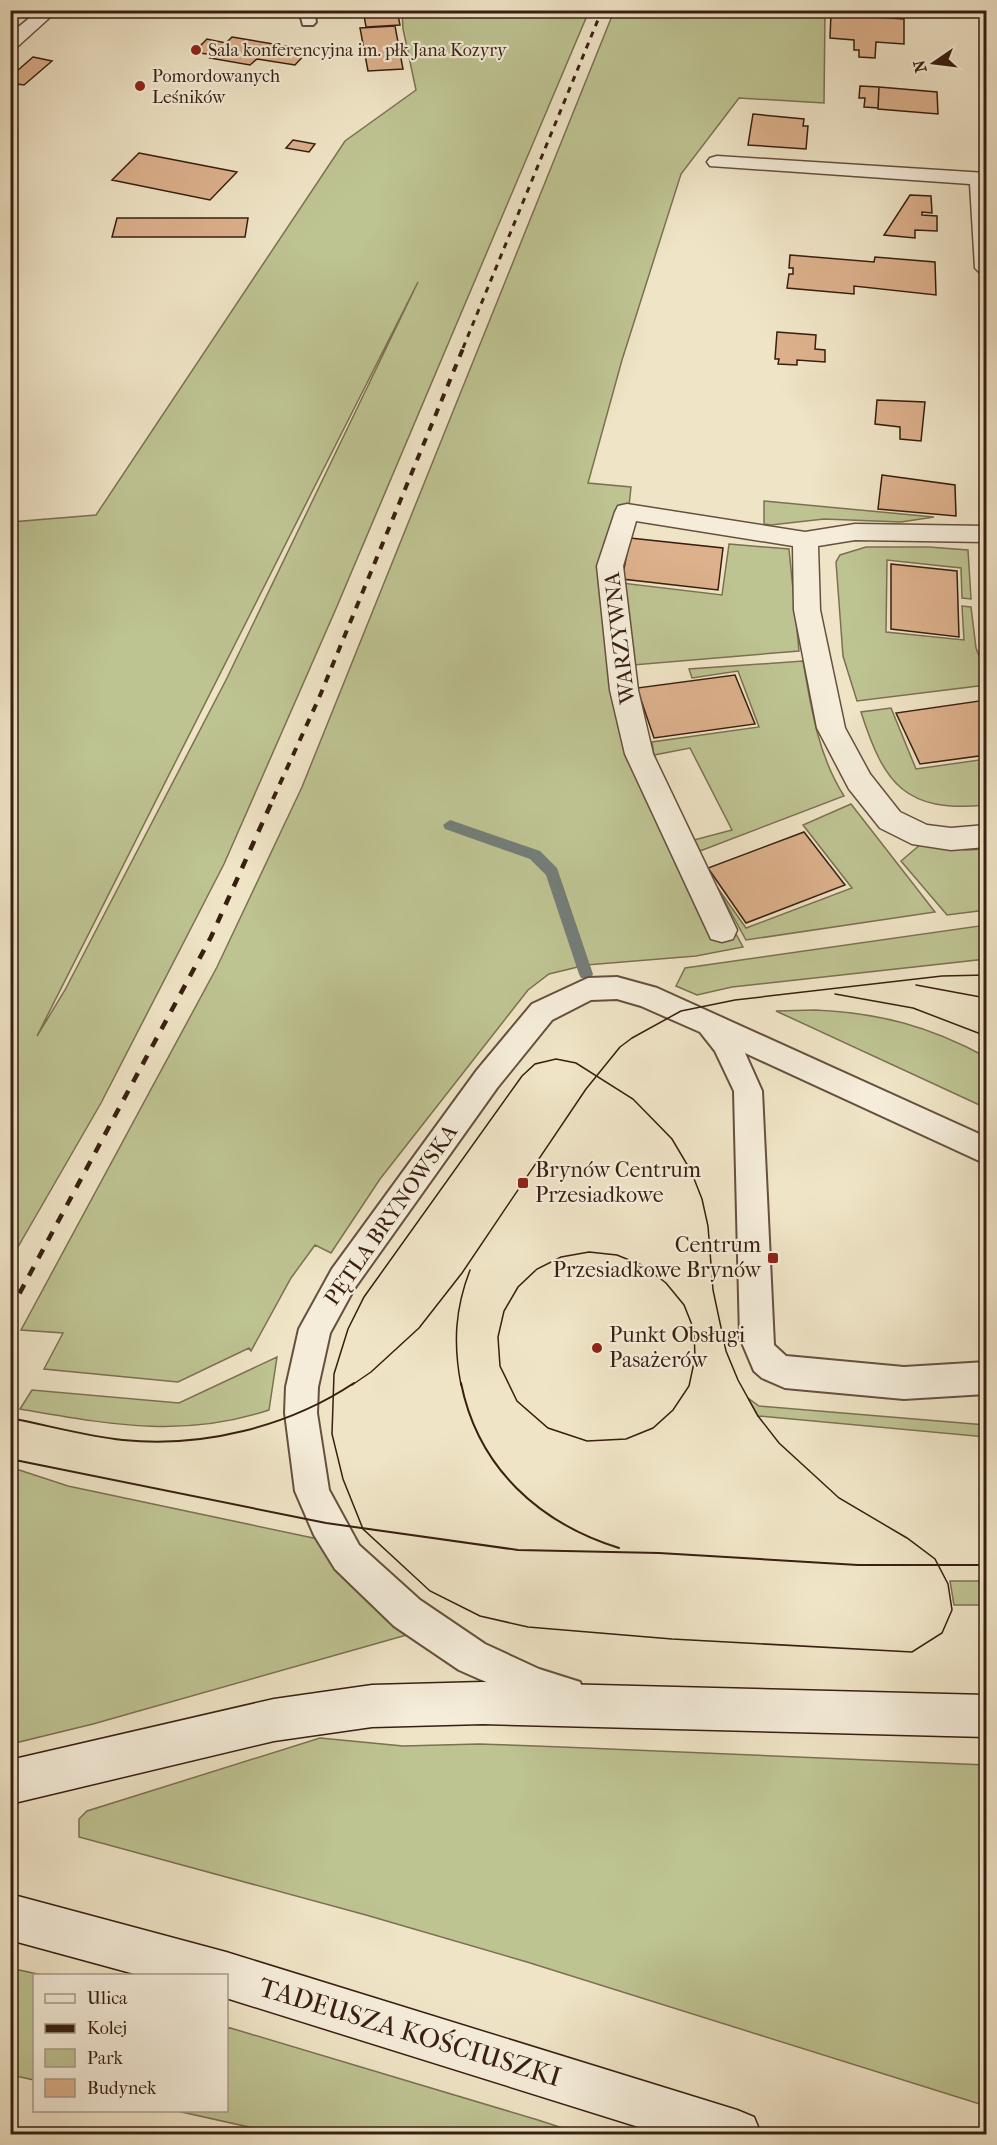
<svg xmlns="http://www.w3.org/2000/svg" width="997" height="2145" viewBox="0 0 997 2145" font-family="'IM FELL French Canon',serif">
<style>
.green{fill:#bec392;stroke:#7b7151;stroke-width:1.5;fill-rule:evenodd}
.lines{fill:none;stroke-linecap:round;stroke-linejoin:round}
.stream{fill:#747e78;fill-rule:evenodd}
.building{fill:#dcb18c;stroke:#381f10;stroke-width:1.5;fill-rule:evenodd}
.lane-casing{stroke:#66503e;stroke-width:4}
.street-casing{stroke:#66503e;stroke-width:3}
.secondary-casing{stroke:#381f10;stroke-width:3}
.lane{fill:#f5edda;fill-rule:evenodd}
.street{fill:#f5edda;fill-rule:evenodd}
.secondary{fill:#f5edda;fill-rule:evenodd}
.tram-far1{stroke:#381f10;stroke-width:1.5}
.tram{stroke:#381f10;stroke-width:2}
.rail-far2{stroke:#381f10;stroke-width:3;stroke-dasharray:6 6;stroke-linecap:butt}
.rail-far1{stroke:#381f10;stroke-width:4;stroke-dasharray:8 8;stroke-linecap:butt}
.rail{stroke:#381f10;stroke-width:4.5;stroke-dasharray:10 10;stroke-linecap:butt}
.poi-dot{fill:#8f2418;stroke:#f5edda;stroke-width:2}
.labels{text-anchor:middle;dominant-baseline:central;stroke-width:4.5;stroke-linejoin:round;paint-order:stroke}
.far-poi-label{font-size:18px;fill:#381f10;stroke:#f5edda;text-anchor:start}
.street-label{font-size:22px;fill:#381f10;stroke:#f5edda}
.poi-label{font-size:22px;fill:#381f10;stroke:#f5edda;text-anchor:start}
.near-street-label{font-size:27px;fill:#381f10;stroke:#f5edda}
</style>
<rect width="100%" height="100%" fill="#efe4c6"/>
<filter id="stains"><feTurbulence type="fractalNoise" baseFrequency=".00333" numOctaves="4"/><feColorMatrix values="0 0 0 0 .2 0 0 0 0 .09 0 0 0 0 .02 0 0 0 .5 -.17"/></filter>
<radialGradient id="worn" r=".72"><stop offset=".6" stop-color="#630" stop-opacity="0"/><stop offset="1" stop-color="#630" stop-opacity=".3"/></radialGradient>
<path class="green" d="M402,11H589L335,611L224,864L101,1103L11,1259V522L96,515L345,141L416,90L403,29ZM418,282L227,678L65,990L37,1036Z
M614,11H831L825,13L824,103L739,98L681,174L622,360L588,483L631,487L629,506L618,511L604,543L601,580L613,673L715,937L736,934L743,947L696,956L586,965L549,974L528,990L380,1179L331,1253L315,1245L291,1278L251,1351L249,1348L178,1382L44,1369L63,1333L21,1330L217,967L302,787Z
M764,501L934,517L901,522L824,519L771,525L764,524Z
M729,544L789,549L799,651L633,665L622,583L722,595Z
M866,547H929L968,550L971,599L962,598L961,568L887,560L886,632L964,640L962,606L971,607L976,648L986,674V685L857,701L843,656L836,562L840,555Z
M980,552H986V642L984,634Z
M803,661C811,708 818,755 844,796L700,851L694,840L732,830L690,748L654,755L652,742L759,727L738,671L692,678L689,669Z
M891,708L916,769L986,759V805C905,813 884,784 861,712Z
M851,804L935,912L746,940L717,887L746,928L852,888L803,825Z
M921,844L967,850L986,849V910L947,915L901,861Z
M986,925V959L732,987L697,995L676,986L685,968Z
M815,1010C880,1013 929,1026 986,1057V1108L776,1011Z
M277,1357L269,1410C182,1439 108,1424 20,1409L32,1390L179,1403Z
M748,1398L759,1406L986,1425V1437L758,1416Z
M10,1467L68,1486L318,1539C350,1583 366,1608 417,1632L93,1724L11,1744Z
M950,1581H986V1605H954Z
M320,1738L403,1746L479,1744L562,1747L986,1765V2106L527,1962L366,1915L79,1837V1819L87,1811Z
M10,1968L42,1975L34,1976V2080L11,2075Z
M227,2027L538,2120L581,2134H280L177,2111L226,2110Z"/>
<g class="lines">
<path class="stream" d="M450,820L540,851L557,868L593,974L591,978H581L579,974L546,875L530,859L445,829L443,825Z"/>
</g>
<path class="building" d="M363,10H397L400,25L366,27Z
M831,14L904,19V44L876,42L875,58L859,57V50H854V40L830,38Z
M395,26L403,69L368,71L360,28Z
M232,37L309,50L295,65L257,59L250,65L210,58L213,55L194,52L207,39L226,43Z
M33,57L52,61L24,85L10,83V77Z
M860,86L879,87L878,108L864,107L865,98H859Z
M879,87L937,92L938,114L878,109Z
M753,114L804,119L803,126H808L806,149L748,145Z
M293,140L315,144L309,152L286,148Z
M139,153L237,172L210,200L112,180Z
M910,195L931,196L932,213L922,212V215L937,216V231L915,230V238L884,235Z
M117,218H248L245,237H112Z
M790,255L874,262L875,257L935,262L936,295L854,286V294L787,288L789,274H793V268H789Z
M777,332L816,335L815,349L825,350V362L797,360V365L778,364L779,359H775Z
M877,400L925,402L921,441L900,439V427L875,424Z
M882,475L955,485L956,516L878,509Z
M630,538L723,548L718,590L622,579Z
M891,564L957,571L959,637L891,629Z
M735,675L755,724L654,738L637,688Z
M986,700V755L920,764L896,713Z
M804,832L845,885L746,923L708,868Z
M556,1059L576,1063L633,1099L672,1139L691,1171L702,1199L708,1226L713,1290L726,1351L738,1380L758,1416L779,1443L839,1498L907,1538L935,1559L948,1584L952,1610L942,1633L912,1652L672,1639L528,1627L480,1616L430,1591L363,1529L343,1479L332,1434L334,1374L348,1329L364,1297L522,1076L535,1064ZM589,1252L617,1255L644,1266L666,1283L684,1305L694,1330L695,1358L689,1386L673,1410L653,1428L626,1439L587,1441L548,1428L517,1401L500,1366L498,1337L504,1311L518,1287L537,1269L561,1257Z
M556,1059L576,1063L633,1099L672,1139L691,1171L702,1199L708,1226L713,1290L726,1351L738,1380L758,1416L779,1443L839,1498L907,1538L935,1559L948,1584L952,1610L942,1633L912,1652L672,1639L528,1627L480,1616L430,1591L363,1529L343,1479L332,1434L334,1374L348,1329L364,1297L522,1076L535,1064Z
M589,1252L617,1255L644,1266L666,1283L684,1305L694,1330L695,1358L689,1386L673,1410L653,1428L626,1439L587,1441L548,1428L517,1401L500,1366L498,1337L504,1311L518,1287L537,1269L561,1257Z"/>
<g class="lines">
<g class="lane-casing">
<path id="lane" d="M299,10H314L316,22L313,25H303Z
M617,977L657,988L986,1137V1164L745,1053L762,1091L774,1345L786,1356L904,1367L986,1362V1394L904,1399L785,1388L762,1378L754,1371L740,1338L734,1091L715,1051L700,1032L641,1006L617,999L591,1000L552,1020L497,1088L354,1289L330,1333L318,1387L317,1413L329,1490L359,1545L420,1600L485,1644L539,1669L580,1682L585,1695L580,1708L567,1713L536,1704L459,1670L394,1626L335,1569L314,1535L295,1491L285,1413L286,1387L299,1329L332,1269L477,1070L532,1004L588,978Z"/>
</g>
<g class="street-casing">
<path id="street" d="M39,10H58L16,48L10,49V34Z
M717,156L986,173V274L979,272L975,268L970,184L710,166L707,162L710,158Z
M627,504L805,532L855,524L986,526V542L855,540L818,546L820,610L845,728L870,774L900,812L927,825L951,828L986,825V847L951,850L912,844L880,828L849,789L817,728L794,610L793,546L636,521L623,566L638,690L653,754L737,930L733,939L722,942L711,939L625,754L610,690L597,566L615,512L618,506Z"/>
</g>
<g class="secondary-casing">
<path id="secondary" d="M483,1682L986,1695V1737L483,1724L372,1727L274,1741L10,1804V1760L274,1699L372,1685Z
M10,1894L226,1952L737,2110L754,2117L761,2134H661L226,1998V1976H142L10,1940Z"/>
</g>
<use href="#lane" class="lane"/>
<use href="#street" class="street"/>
<use href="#secondary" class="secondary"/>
<path class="tram-far1" d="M916,985L986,998
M835,994L913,1008L986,1036
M352,1385L371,1372L419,1328L462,1273L586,1089L620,1047L632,1038L681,1011L735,1000L942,976L986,975
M461,1385C453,1343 455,1309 470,1270"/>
<path class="tram" d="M461,1383C478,1468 539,1523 619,1548
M10,1418C47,1425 85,1436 123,1440C202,1448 288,1427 354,1383
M10,1459L326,1523L518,1550L659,1553L858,1565H986"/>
<path class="rail-far2" d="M463,348L602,10"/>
<path class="rail-far1" d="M273,799L319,698L464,346"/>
<path class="rail" d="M10,1311L211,937L274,797"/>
</g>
<g class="poi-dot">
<circle cx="196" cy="50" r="6"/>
<circle cx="140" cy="86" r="6"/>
<rect x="517" y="1177" width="12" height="12" rx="3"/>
<rect x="767" y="1252" width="12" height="12" rx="3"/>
<circle cx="597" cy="1348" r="6"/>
</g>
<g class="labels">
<g class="far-poi-label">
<text x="208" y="50">Sala konferencyjna im. płk Jana Kozyry</text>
<text x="152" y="76">Pomordowanych<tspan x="152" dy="21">Leśników</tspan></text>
</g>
<g class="street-label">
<text transform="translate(620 638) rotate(-97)">WARZYWNA</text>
<text transform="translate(391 1215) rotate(-55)">PĘTLA BRYNOWSKA</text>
</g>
<g class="poi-label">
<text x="535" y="1170">Brynów Centrum<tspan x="535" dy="25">Przesiadkowe</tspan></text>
<text x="761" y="1245" text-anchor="end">Centrum<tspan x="761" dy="25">Przesiadkowe Brynów</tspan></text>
<text x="609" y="1335">Punkt Obsługi<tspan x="609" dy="25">Pasażerów</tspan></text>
</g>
<g class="near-street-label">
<text transform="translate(410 2032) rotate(17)">TADEUSZA KOŚCIUSZKI</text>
</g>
</g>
<rect width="997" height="2145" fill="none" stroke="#efe4c6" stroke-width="36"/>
<rect x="12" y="12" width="973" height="2121" fill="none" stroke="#381f10" stroke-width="3"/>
<rect x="18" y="18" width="961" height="2109" fill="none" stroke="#381f10" stroke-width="1.5"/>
<rect x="33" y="1974" width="195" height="138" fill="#f5edda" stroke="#a99b89" stroke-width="1.5"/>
<rect x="45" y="1994" width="30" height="9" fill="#f5edda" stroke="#a99b89" stroke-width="1.5"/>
<text x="87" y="2004" font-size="18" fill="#381f10">Ulica</text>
<rect x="45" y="2024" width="30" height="9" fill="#381f10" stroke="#a99b89" stroke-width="1.5"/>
<text x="87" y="2034" font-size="18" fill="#381f10">Kolej</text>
<rect x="45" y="2049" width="30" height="18" fill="#bec392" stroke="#a99b89" stroke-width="1.5"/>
<text x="87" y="2064" font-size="18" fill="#381f10">Park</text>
<rect x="45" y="2079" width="30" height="18" fill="#dcb18c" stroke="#a99b89" stroke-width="1.5"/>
<text x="87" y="2094" font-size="18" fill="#381f10">Budynek</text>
<g transform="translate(934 63) rotate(256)" stroke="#f5edda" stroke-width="4.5" paint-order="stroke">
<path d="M0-4.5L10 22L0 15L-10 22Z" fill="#381f10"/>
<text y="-9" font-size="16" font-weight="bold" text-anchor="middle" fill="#381f10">N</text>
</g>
<rect width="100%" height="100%" filter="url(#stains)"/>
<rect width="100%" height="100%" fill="url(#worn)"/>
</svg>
